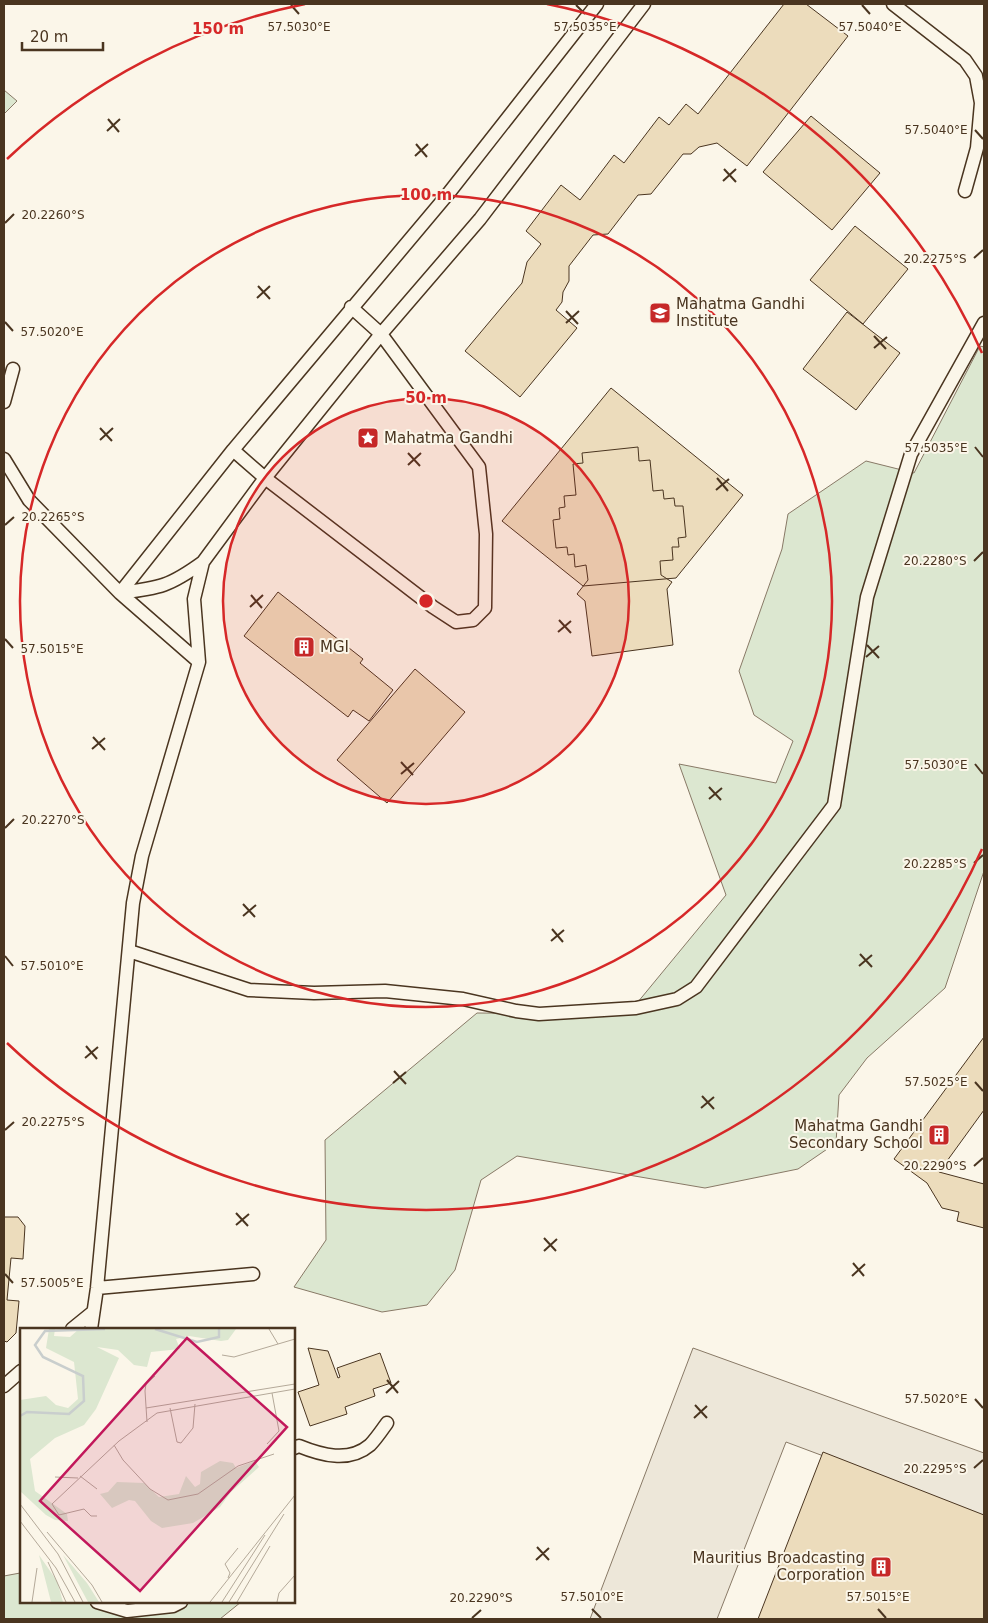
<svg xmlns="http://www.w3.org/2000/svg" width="988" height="1623" viewBox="0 0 988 1623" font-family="'DejaVu Sans',sans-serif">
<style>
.green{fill:#dce7d0;stroke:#887966}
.parking{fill:#ede7d9;stroke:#887966}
.building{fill:#ecdcbc;stroke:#4a3520}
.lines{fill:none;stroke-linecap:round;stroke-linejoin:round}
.lane-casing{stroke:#4a3520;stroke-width:15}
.lane{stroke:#fbf6e9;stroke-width:12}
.ticks{fill:none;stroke:#4a3520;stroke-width:2}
.ring{fill:none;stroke:#d62828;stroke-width:2.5}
.labels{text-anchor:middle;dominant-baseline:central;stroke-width:4;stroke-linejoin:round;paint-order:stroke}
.poi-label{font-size:15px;fill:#4a3520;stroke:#fbf6e9;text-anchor:start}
.inset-river{fill:none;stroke:#c9cecd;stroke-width:2.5}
.inset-road{fill:none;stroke:#b4a999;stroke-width:1}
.view{fill:#c2185b;fill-opacity:0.15;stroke:#c2185b;stroke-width:2.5}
.inset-edge{fill:none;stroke:#4a3520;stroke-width:2.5}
.ticks-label{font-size:12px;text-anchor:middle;fill:#4a3520;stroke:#fbf6e9;stroke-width:4;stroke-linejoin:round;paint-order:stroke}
.centre{fill:#d62828;stroke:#fbf6e9;stroke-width:2.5}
.ring-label{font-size:15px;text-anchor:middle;font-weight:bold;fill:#d62828;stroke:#fbf6e9;stroke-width:4;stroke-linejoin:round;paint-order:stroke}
</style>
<rect width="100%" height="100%" fill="#fbf6e9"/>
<path class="green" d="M4,90L17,101L4,114Z
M980,346L984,347V871L945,988L867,1058L839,1095L836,1143L798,1169L705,1188L517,1156L481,1180L455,1270L427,1305L382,1312L294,1287L326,1240L325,1140L477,1013L628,1014L726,895L679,764L776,783L793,741L754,715L739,671L782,549L788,514L866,461L914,473Z
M20,1573L21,1602H241L220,1619H4V1576Z"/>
<path class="parking" d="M693,1348L984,1453V1516L786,1442L717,1619H590Z"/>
<path class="building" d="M784,4H806L848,36L747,166L717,143L699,147L691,154H683L651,194L638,195L608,234L593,235L569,266V281L563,292L562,302L556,310L577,328L520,397L465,351L522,283L527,262L541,244L526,231L561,185L580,200L614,155L624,163L659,117L669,125L686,104L698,114Z
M811,116L880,173L832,230L763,172Z
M855,226L908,269L863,324L810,280Z
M847,312L900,353L856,410L803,369Z
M611,388L743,495L676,578L583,586L502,521Z
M638,447L639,461L650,460L653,491L663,490L664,499L674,498L675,506H683L686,537L678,538L679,547H672L673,560L660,561L661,575L672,582L667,589L673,645L592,656L585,601L577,594L588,580L586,565L575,567L574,554L568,555L567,547L556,548L553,520L560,519L559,508L565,507L564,496L576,495L573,464L583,463L582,453Z
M278,592L363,659L360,663L393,690L369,721L353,710L348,717L244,636Z
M415,669L465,712L387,803L337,760Z
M984,1037V1110L939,1172L984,1184V1228L957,1221L959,1212L942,1208L927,1183L894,1159Z
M4,1217H18L25,1226L23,1259L11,1258L7,1300L19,1301L16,1333L7,1342L4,1341Z
M308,1348L328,1351L338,1378L340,1377L337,1368L380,1353L391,1383L373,1389L375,1396L345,1407L347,1414L310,1426L298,1392L319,1385Z
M823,1452L984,1515V1619H758Z"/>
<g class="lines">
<g class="lane-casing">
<path id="lane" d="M893,4L965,60L976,76L981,103L977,148L965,191
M4,402L13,369
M233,450L265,478L433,607L456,622L473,620L485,608L486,534L479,467L381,334L351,307
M4,459L29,500L120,593L199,662
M120,593L233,450L448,194L597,4
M120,593C160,588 170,586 203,562
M129,951L249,990L314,993L385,991L463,999L516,1011L539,1014L636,1008L677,999L696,987L834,805L867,597L911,454L984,323
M97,1288L253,1274
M72,1329L93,1312
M91,1329L97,1288L133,903L142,856L199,662L194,599L203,562L265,478L381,334L480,219L644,4
M4,1386L21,1371
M294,1448L299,1446C321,1455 349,1463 370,1445C376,1439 382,1430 387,1423
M97,1602L127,1611L173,1606L181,1602"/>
</g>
<use href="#lane" class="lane"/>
</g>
<path class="ticks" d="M291,5L299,14M576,5L585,14M862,5L870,14M108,119L119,132M975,130L983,139M107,131L120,119M416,144L427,157M415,156L428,144M724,169L736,182M723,181L736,169M5,223L14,214M974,258L983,250M258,286L270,299M257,298L270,286M566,311L578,324M5,322L13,331M566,323L579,311M874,336L886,349M874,348L887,337M100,428L112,441M100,440L113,428M975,447L983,457M408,453L420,466M408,465L421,453M717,478L728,491M716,490L729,479M5,525L14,517M974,561L983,552M251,595L262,608M250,607L263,595M559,620L571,633M558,632L571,621M5,639L13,648M867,645L879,658M866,657L879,646M93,737L105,750M92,749L105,738M401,762L413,775M975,764L983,774M401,774L414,763M709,787L721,800M709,799L722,788M5,828L14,819M974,863L983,855M243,904L255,917M243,916L256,905M552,929L563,942M551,941L564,930M860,954L872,967M5,956L13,966M859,966L872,955M86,1046L97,1059M85,1058L98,1047M394,1071L406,1084M975,1082L983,1091M393,1083L406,1072M702,1096L714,1109M701,1108L714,1097M5,1130L14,1122M974,1166L983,1158M236,1213L248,1226M236,1225L249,1214M544,1238L556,1251M544,1251L557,1239M853,1263L864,1276M5,1274L13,1283M852,1276L865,1264M387,1380L398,1393M386,1393L399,1381M975,1399L983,1408M695,1405L707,1418M694,1418L707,1406M974,1468L983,1460M537,1547L549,1560M536,1560L549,1548M592,1609L601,1618M878,1609L886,1618M472,1618L481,1610"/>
<circle cx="426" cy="601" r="203" fill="#d62828" fill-opacity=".12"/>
<g class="ring">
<circle cx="426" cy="601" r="203"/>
<circle cx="426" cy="601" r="406"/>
<path d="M982 849A609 609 0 0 1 7 1043M7 159A609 609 0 0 1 305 4M547 4A609 609 0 0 1 982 353"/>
</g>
<defs>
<g id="school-square" transform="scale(1.125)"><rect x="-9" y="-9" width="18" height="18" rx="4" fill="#c62828" stroke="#fbf6e9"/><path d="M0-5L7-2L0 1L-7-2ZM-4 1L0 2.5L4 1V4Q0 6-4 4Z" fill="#fff"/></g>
<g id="sight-square" transform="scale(1.125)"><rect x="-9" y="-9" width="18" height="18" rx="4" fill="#c62828" stroke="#fbf6e9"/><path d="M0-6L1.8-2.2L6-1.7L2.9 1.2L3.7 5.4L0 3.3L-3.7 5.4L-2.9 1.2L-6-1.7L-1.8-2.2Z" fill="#fff"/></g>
<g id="building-square" transform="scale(1.125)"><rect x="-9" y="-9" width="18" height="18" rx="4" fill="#c62828" stroke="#fbf6e9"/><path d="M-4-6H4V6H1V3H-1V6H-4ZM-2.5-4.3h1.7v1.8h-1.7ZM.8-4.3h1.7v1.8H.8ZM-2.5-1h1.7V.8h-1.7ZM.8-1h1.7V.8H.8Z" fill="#fff"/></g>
</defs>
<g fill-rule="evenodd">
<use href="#school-square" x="660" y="313"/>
<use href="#sight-square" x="368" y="438"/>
<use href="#building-square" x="304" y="647"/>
<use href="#building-square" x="939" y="1135"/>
<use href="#building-square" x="881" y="1567"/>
</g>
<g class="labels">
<g class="poi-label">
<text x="676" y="304">Mahatma Gandhi<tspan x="676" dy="17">Institute</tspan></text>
<text x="384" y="438">Mahatma Gandhi</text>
<text x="320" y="647">MGI</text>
<text x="923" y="1126" text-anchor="end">Mahatma Gandhi<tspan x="923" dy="17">Secondary School</tspan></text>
<text x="865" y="1558" text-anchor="end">Mauritius Broadcasting<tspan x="865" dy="17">Corporation</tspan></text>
</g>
</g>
<g transform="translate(20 1328)">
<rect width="275" height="275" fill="#fbf6e9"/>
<path d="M29,1H35L34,8L50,9L59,1H216L208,12L201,13L169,8L156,11L160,21L131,24L127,39L114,37L98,22L77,19L99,30L76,81L64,97L35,110L10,131L15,163L47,186L48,193L35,192L26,187L0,163V72L26,68L36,77L48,80L58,71L54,34L26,20ZM200,133L213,135L216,140L235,133L239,139L211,164L200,179L173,195L142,200L131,193L115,173L109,172L92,180L80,166L88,164L97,154L124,155L139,169L159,166L166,148L175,159L180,156L181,144ZM19,227L37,253L43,274H31ZM43,227L67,255L79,274H68Z" fill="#dce7d0"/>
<path class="inset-river" d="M135,1L177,14L199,9V1M0,88L7,84L49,86L64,73L63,48L23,29L15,17L25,3L85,1"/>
<path class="inset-road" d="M249,1L258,16M202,27L214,29L275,11M126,80L275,56M150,80L157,114L161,115L173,100L175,76M127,94L125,63L126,56L135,48M247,116L259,103L252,65M94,117L103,132L130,161L148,172L178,166L218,138L254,126M60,148L77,161M35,149L58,150M0,176L38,226L63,274M77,188H71L64,181L39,187L32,176L99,113L137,85L275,61M0,193L36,240L55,274M27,204L72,257L82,274M28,234L46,274M208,250L210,245L205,236L218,220M12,274L17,240M190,274L275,167M202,274L245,207M209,274L264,186M217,274L250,218M257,274L259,265L275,247"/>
<path class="view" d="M167,10L267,99L120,263L20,173Z"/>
<rect width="275" height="275" class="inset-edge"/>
</g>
<g class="ticks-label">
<text x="299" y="31">57.5030°E</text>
<text x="585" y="31">57.5035°E</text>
<text x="870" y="31">57.5040°E</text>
<text x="936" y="134">57.5040°E</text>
<text x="53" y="219">20.2260°S</text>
<text x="935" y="263">20.2275°S</text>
<text x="52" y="336">57.5020°E</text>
<text x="936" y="452">57.5035°E</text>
<text x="53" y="521">20.2265°S</text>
<text x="935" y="565">20.2280°S</text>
<text x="52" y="653">57.5015°E</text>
<text x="936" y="769">57.5030°E</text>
<text x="53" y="824">20.2270°S</text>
<text x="935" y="868">20.2285°S</text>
<text x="52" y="970">57.5010°E</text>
<text x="936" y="1086">57.5025°E</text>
<text x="53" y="1126">20.2275°S</text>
<text x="935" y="1170">20.2290°S</text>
<text x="52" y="1287">57.5005°E</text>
<text x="936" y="1403">57.5020°E</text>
<text x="935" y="1473">20.2295°S</text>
<text x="592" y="1601">57.5010°E</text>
<text x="878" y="1601">57.5015°E</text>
<text x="481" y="1602">20.2290°S</text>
</g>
<circle cx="426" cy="601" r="8" class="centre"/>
<g class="ring-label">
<text x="218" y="34">150 m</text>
<text x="426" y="200">100 m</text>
<text x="426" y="403">50 m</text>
</g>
<rect width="988" height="1623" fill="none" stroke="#4a3520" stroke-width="10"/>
<path d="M22 42v8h81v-8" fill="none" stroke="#4a3520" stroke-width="2.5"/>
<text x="30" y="42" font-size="15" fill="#4a3520" stroke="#fbf6e9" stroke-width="4" paint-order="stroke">20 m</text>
</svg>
